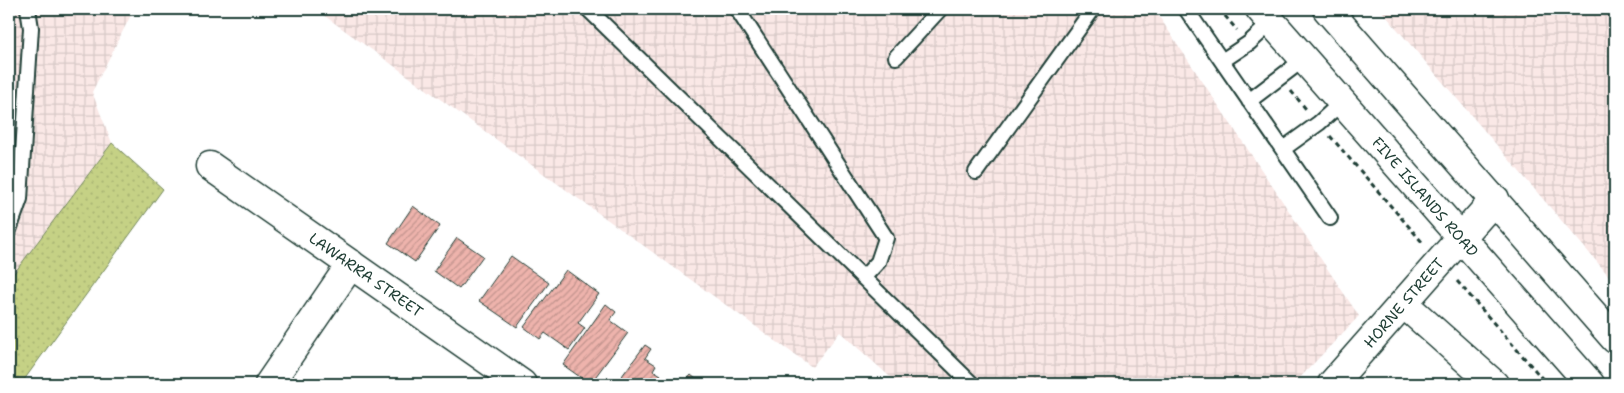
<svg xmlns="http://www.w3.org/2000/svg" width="1624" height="393" viewBox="0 0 1624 393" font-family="'Shantell Sans',sans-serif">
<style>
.industrial{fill:url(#industrial-grid)}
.grass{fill:url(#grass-dots);stroke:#72875c}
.building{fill:url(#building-hatch);stroke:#1f3d34}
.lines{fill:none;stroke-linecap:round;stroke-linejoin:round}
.lane-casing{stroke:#1f3d34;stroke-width:18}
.street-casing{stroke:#1f3d34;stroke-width:31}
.secondary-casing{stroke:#1f3d34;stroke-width:31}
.path{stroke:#1f3d34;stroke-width:3;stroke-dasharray:5 4;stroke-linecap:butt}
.lane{stroke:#fff;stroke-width:14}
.street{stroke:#fff;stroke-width:28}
.secondary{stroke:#fff;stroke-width:28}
.labels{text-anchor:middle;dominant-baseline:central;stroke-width:5;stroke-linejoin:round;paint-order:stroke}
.street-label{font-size:15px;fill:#1f3d34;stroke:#fff}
</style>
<defs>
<pattern id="industrial-grid" width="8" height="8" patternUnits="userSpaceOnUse" patternTransform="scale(1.25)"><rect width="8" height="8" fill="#fae8e6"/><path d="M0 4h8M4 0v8" fill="none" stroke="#d6c8c6"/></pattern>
<pattern id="grass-dots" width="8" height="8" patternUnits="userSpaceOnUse" patternTransform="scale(1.25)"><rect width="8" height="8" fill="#c5d185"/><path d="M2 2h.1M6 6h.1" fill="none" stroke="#a9b473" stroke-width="1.8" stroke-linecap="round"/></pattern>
<pattern id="building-hatch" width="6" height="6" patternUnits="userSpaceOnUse" patternTransform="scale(1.25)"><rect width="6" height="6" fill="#eeb3ac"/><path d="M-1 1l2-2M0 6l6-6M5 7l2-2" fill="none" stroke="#c0938d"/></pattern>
</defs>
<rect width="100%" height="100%" fill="#fff"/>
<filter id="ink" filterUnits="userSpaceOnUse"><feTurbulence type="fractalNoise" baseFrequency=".02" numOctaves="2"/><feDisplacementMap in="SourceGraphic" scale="10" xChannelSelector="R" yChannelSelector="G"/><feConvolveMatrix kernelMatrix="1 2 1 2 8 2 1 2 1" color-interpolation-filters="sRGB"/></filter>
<g filter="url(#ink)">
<path class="industrial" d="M9,9H134L92,92L112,143L9,280Z
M315,9H1154L1359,316L1294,384H898L840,332L812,367Z
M1380,9H1615V283Z"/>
<path class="grass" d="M112,143L163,189L21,384H9V280Z"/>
<path class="building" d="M413,206L440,226L415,262L388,243Z
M457,238L483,256L459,289L434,271Z
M511,256L549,283L517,327L479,301Z
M566,270L599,294L578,323L585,328L569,350L545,333L540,339L524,327Z
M606,304L616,312L610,320L628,333L590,384L563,365Z
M645,345L651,349L645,358L656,365L653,370L661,375L655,384H616Z
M691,375L702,384H683Z"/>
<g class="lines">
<g class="lane-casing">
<path id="lane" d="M588,9L972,384
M737,9L886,238L878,262L863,278
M1186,9L1330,218
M896,57L940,9
M1222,61L1249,43L1272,22
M1249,101L1304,59
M1283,149L1319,123L1342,102
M976,172L1093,9
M9,230L20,199L31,28L28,9"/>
</g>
<g class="street-casing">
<path id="street" d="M210,166L522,384
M1404,304L1494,384
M269,384L351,264
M1332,384L1495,199"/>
</g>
<g class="secondary-casing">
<path id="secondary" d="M1260,9L1590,384
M1327,9L1615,339"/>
</g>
<path class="path" d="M1219,9L1237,30
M1291,91L1306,109
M1330,136L1423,243
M1457,281L1547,384"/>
<use href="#lane" class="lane"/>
<use href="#street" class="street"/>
<use href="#secondary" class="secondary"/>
</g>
</g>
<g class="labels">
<g class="street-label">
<text transform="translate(1425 197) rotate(49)">FIVE ISLANDS ROAD</text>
<text transform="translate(366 275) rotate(35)">LAWARRA STREET</text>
<text transform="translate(1404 303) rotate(-49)">HORNE STREET</text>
</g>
</g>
<rect width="1624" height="393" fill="none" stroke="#fff" stroke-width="30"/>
<rect x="15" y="15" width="1594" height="363" fill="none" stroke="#1f3d34" stroke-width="2" filter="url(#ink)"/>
</svg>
